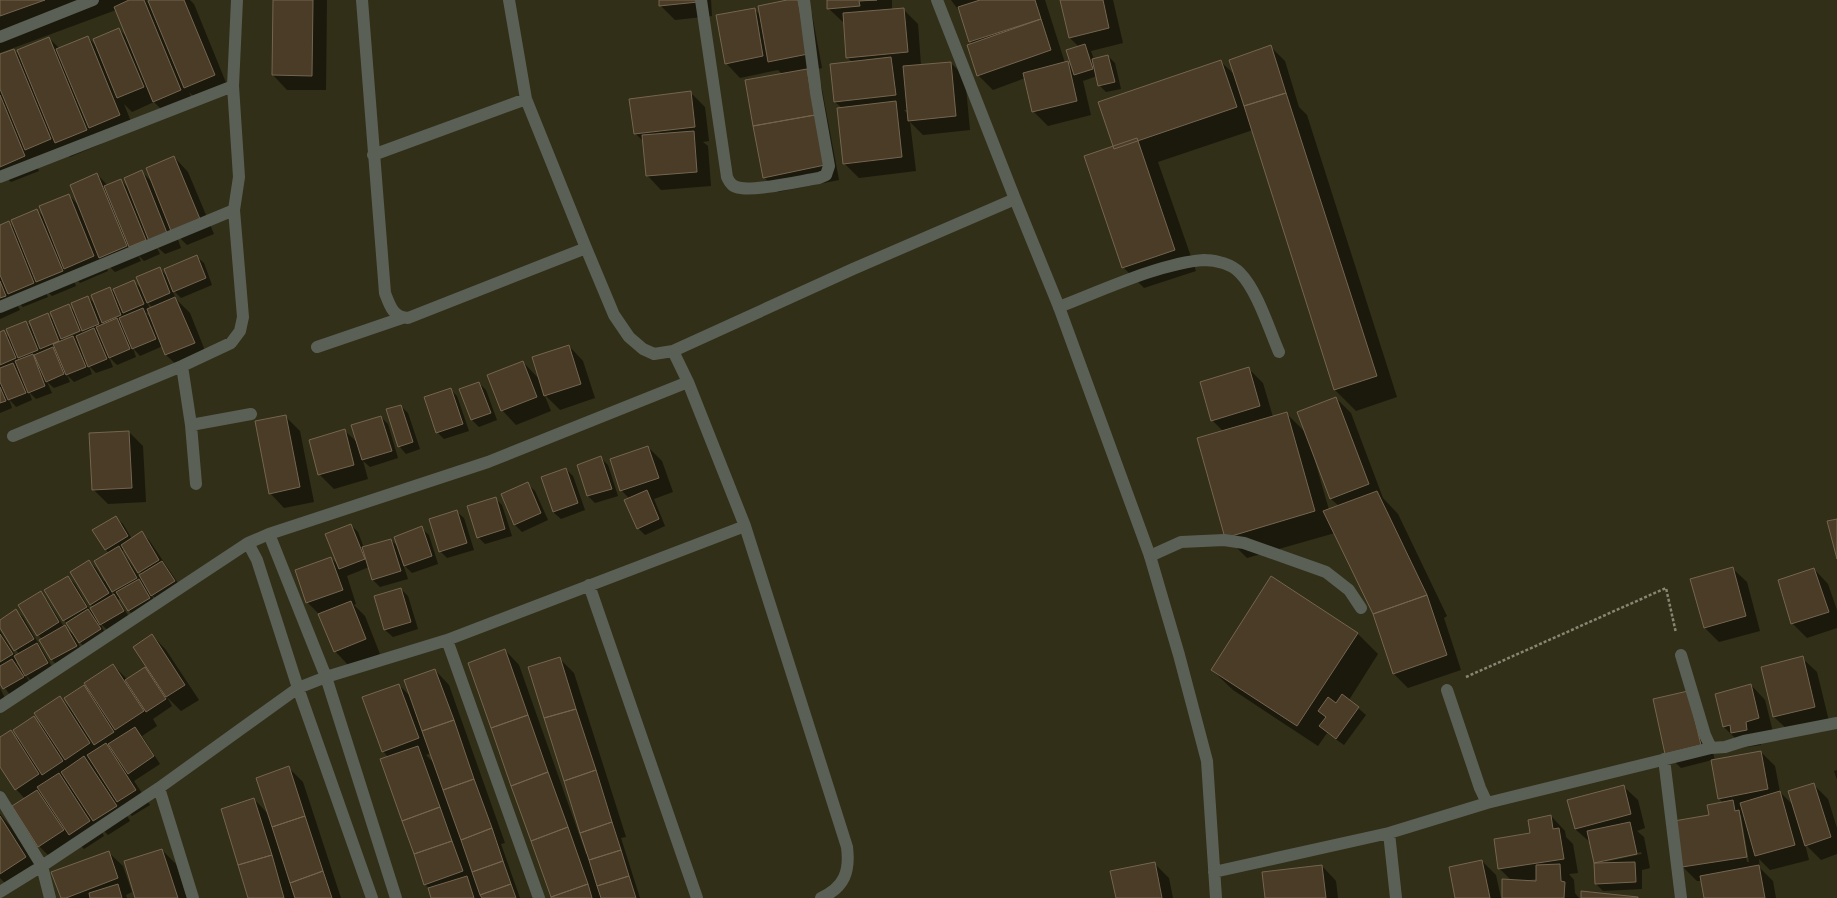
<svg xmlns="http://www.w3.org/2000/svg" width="1837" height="898" viewBox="0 0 1837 898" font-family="Figtree,sans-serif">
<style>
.shadow{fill:#0007;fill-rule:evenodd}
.building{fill:#4b3c27;stroke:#75654f}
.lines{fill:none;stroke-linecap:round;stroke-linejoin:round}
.path{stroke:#878672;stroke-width:2.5;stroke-dasharray:3 2;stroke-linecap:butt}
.service{stroke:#5a6056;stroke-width:12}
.minor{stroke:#5a6056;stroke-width:12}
</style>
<rect width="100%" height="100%" fill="#312f17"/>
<path class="shadow" d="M0,0H146L151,6L153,0H190L194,4L229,90L199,102L189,92L195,105L168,116L154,102L132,112L124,104L134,129L97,135L101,144L70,157L66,153L40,164L33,157L39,171L11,182L0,171V55L14,50L20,56L49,38L60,49L88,37L96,46L119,29L128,38L116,10L0,53Z
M274,0H327L326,90H287L273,75Z
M660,0H711L712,16L675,20L660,5Z
M793,0H798L812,14L822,68L808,71L821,84L839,180L778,192L764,177L782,74L778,70L740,78L726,63L754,9L761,16Z
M828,0H892V10L903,9L918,24L921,65L951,63L965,77L970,130L923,135L910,122L916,171L859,178L844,163L842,108L835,102L852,62L847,57L844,23L828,8ZM904,110H908V114Z
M951,0H1045L1065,63L1067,62L1073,68L1079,47L1070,38L1061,0H1113L1123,43L1091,51L1094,59L1108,56L1115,63L1121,89L1106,92L1099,85L1097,76L1083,81L1091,115L1048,126L1033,111L1025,78L993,90L978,75L972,44L970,41L960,12Z
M1271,47L1285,61L1299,107L1307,115L1397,397L1356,411L1335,390L1253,130L1158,162L1196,271L1144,288L1123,267L1114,146L1221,62L1235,75Z
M690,92L705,107L709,141L703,142L708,146L711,186L661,190L647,175L644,142L635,133Z
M174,157L188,172L214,234L187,245L176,234L181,248L165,254L156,246L160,254L144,261L138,255L141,261L115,272L104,261L108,271L80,283L72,275L76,286L52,296L44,289L48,297L23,307L15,300L20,310L0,319V226L9,222L16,230L37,210L44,217L69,195L79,206L97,174L108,186L121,180L129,189L142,172L152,182Z
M196,256L204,263L212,285L181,298L172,289L176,299L190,313L208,358L181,369L166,355L163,346L140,356L133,348L136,357L117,365L109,357L113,367L96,373L89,366L92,374L74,382L67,375L70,382L54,388L47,382L52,393L36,399L29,392L32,400L16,407L9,399L12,408L0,413V333L4,332L11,339L26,322L34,330L48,314L55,321L69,306L76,313L88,297L96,305L110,288L116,294L134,282L142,289L159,268L169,278ZM147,302L153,308L150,309ZM149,312L151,318L146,313ZM84,328L85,330L64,339V337Z
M569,346L583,361L595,398L560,410L544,394L551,411L516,425L502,410L523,362L540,380Z
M1248,368L1263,383L1273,417L1286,413L1306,433L1336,398L1351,413L1383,498L1398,514L1447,616L1444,618L1461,670L1408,688L1393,673L1373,614L1335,533L1247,558L1226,537L1223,431L1212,420ZM1315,461H1317L1331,499L1339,506L1329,510Z
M479,383L486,390L497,420L479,427L472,420L460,390Z
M450,389L457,396L469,431L444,439L437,432Z
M401,406L408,413L420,449L406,454L399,446Z
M285,416L300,431L314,502L284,508L270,493Z
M381,417L388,424L398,458L370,467L363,461L368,479L334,489L319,474L345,431L358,443Z
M129,432L143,446L146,502L108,504L93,489Z
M648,447L662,461L673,492L654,499L665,526L645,535L638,528L630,499L621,490Z
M601,458L608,465L618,496L595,503L588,496L578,465Z
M566,469L573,476L585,510L561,519L553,512Z
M528,484L535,491L548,520L522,532L514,524Z
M495,498L502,505L512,536L485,544L478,537Z
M456,511L464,518L474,550L447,558L440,551Z
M115,517L123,524L132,539L142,533L149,540L182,589L159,602L151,594L157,605L136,618L129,611L121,598L118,600L130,618L108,631L100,623L107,637L87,649L76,639L83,653L59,667L52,660L41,640L42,639L38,635L40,592L47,600L64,627L74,635L69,626L64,620L68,577L75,584L90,610L94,608L90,604L89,561L96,568L104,581L106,580L109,553L106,550ZM125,549L142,575L147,588L122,551ZM110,589L115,595L113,596Z
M351,525L358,532L364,548L391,540L399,548L421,528L429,535L438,564L412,573L403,564L408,579L380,587L373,580L369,567L347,576L356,604L354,605L365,616L380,654L349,666L335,651L320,615L307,602L331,558L339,566Z
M1732,568L1747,582L1760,631L1719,642L1705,628Z
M1814,569L1828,584L1837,610V628L1807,638L1792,623Z
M401,589L408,596L418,629L393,637L385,630Z
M16,610L23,617L54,670L33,683L26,675L30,684L11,696L0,682V631L16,656L19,654L0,626V621ZM18,662L22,669L16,663Z
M1357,633L1378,654L1349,700L1366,715L1344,745L1327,733L1318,746L1233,690L1212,670Z
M152,635L166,650L199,700L181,711L167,697L172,706L153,719L157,726L142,736L160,764L134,781L150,805L132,816L121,805L130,821L108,835L99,826L104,836L84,849L79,844L53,860L39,846L25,799L16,789L0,765V738L10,731L20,741L34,717L43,727L60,697L69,707L83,687L93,696L113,665L128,680L145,668L152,675Z
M505,650L519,665L586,854H588L559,658L574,673L626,837L621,838L640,898H553Z
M1802,658L1817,672L1829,721L1789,731L1774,717Z
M435,670L449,685L505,843L501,844L520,898H432L430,889L425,884L388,757L383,751L399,685L412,698ZM431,753L435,764L426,755Z
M1751,685L1765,700L1773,732L1760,736L1761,745L1747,747L1741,740L1738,741L1724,727Z
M0,688L7,702L0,706Z
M1702,706L1715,761L1761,752L1775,766L1780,792L1794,806L1813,784L1828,799L1837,828V854L1821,860L1805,844L1809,860L1770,870L1759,859L1760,868L1773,881L1776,898H1705L1702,881H1697L1683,867L1710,816L1723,803L1719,798L1712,760L1681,768L1666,753ZM1739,815H1741L1749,862H1747Z
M289,768L303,782L341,898H297L288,873H287L294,898H249L254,799L269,815Z
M1837,770V780L1834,771Z
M1623,786L1638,800L1645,828L1637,831L1644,837L1650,868L1642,870V889L1603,891L1596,884L1595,863L1591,843L1575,829ZM1641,852L1642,854L1605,862V860Z
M0,814L10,826L40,871L12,890L0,878Z
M1551,816L1565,831L1566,837L1573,844L1578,873L1569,874L1574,880L1575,893L1579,898H1503L1512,881L1499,868L1531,834ZM1537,879V882L1530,881V880Z
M162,850L176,864L187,898H136Z
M108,852L123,866L132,892L126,895L127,898H62Z
M1482,861L1496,875L1501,898H1456Z
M1154,863L1169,878L1173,898H1117Z
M1322,866L1336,881L1338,898H1266Z"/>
<path class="building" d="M0,0H45L0,16Z
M129,0H144L181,90L153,102L114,7Z
M150,0H184L215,75L184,88L148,1Z
M273,0H313L312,76L272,75Z
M659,0H698V2L659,6Z
M787,0H798L808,54L768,62L758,6Z
M827,0H877L859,1L860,6L827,9Z
M980,0H1035L1041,19L969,42L958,7Z
M1060,0H1103L1109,28L1069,38Z
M755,8L763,56L725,64L716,15Z
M904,8L908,52L846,58L843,13Z
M1041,19L1051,50L977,76L967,45Z
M119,28L144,87L117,98L93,39Z
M88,36L120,115L89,128L56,49Z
M49,37L87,130L55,143L17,50Z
M1085,44L1093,69L1074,75L1066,50Z
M1271,45L1286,93L1244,106L1229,60Z
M14,49L51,139L25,150L0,89V54Z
M1108,55L1115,82L1098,86L1092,59Z
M891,57L896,95L834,102L830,64Z
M1221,60L1237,107L1114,149L1098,102Z
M1068,61L1077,101L1032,112L1023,73Z
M951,62L956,116L908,121L903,66Z
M807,69L815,115L753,126L745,80Z
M691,91L695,127L634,134L629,99Z
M1286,93L1377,376L1334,390L1244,106Z
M0,95L25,156L0,167Z
M896,101L902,157L843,164L837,108Z
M815,115L825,165L763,178L753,126Z
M694,131L697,172L646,176L642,135Z
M1137,138L1175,250L1122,268L1084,156Z
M174,156L200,219L171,231L146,168Z
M142,170L167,233L149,241L124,178Z
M97,173L127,246L99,258L70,185Z
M121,179L146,240L129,247L104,186Z
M69,194L94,256L64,269L39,206Z
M37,209L63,271L36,282L11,220Z
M9,221L34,283L8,294L0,275V225Z
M197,255L206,278L173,292L164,269Z
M160,267L170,293L147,303L136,277Z
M134,280L144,304L123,313L113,289Z
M0,281L6,296L0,298Z
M110,287L121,315L102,323L91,295Z
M88,296L99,324L82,331L71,303Z
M175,297L195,343L165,355L147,309Z
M69,304L80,331L61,339L50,312Z
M143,308L156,339L132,349L119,318Z
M48,313L59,341L40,349L29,321Z
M117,318L130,349L109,358L96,327Z
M26,321L38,350L18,358L6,329Z
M94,328L107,359L88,367L76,336Z
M4,330L16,358L0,365V332Z
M73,336L86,367L66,375L53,344Z
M569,345L581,384L544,396L532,357Z
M53,347L64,374L46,382L34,355Z
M33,354L45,386L28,393L15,361Z
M523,361L537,397L501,411L487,375Z
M13,363L26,393L8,400L0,382V368Z
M1249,367L1260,406L1211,421L1200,382Z
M479,382L491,413L471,420L459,389Z
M0,387L6,401L0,403Z
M451,388L463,424L436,433L424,397Z
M1336,397L1369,484L1330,499L1297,412Z
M401,405L413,442L398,447L386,409Z
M1287,412L1315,511L1225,538L1197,438Z
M286,415L300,487L269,494L255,421Z
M381,416L392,451L362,460L351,425Z
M345,429L354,465L318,475L309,440Z
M129,431L132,488L92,490L89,433Z
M648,446L659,478L620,491L610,459Z
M601,456L612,489L587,496L577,465Z
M566,468L578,503L553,512L541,477Z
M528,482L541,513L514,525L501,494Z
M647,490L659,519L637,529L624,500Z
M1377,491L1427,595L1373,614L1323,511Z
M496,497L505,529L477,538L467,506Z
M457,510L467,543L439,552L429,519Z
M116,516L128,536L105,550L92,530Z
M1837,519V559L1827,521Z
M351,524L365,559L339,569L325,534Z
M422,526L432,556L404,566L394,537Z
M142,531L159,560L138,573L121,545Z
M391,539L401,571L372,580L362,547Z
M119,546L137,578L112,592L94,561Z
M331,557L343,590L306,603L295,570Z
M89,560L109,593L90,605L70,572Z
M162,561L175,581L151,596L139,575Z
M1733,567L1746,616L1704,628L1690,579Z
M1814,568L1829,612L1791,624L1778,580Z
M68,576L87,607L63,621L44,590Z
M1271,576L1358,633L1297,726L1211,670Z
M139,579L150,598L128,611L116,592Z
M401,588L411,622L384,630L374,596Z
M41,591L59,622L37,636L18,605Z
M114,594L124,611L100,625L90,608Z
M1427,595L1447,655L1393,674L1373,614Z
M351,601L366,639L334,652L318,614Z
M16,609L34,639L14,651L0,628V620Z
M88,609L101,629L79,643L66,623Z
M65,625L77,646L51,660L39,640Z
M0,634L13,654L0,662Z
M152,634L185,685L166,697L133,647Z
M37,643L48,663L25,676L14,656Z
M505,649L528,715L491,728L468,663Z
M1803,656L1815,707L1773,717L1761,667Z
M560,657L576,709L544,718L528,667Z
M12,659L24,677L3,689L0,684V666Z
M113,664L144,711L115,730L84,683Z
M145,667L166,699L146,712L125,680Z
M435,669L454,720L422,731L404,680Z
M399,684L419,738L382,752L362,697Z
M1751,684L1759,718L1746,722L1747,730L1731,733L1730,725L1723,727L1715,694Z
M84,685L114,732L94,745L64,698Z
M1688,691L1701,745L1665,754L1653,699Z
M1342,694L1359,707L1336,739L1319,726L1326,717L1318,711L1328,697L1336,703Z
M60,696L90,743L65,760L34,713Z
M576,709L596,770L564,781L544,718Z
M528,715L548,772L511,786L491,728Z
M34,716L63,761L42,775L13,730Z
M454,720L474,779L443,790L422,731Z
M135,727L154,756L128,774L108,744Z
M11,730L39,774L15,790L0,767V737Z
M106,743L136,790L117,802L87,755Z
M418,746L440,807L402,821L380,759Z
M1761,751L1768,789L1718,799L1711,760Z
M84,756L117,806L93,821L61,772Z
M289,766L305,816L272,827L256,778Z
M596,770L612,822L580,833L564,781Z
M548,772L568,827L531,841L511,786Z
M59,773L90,821L69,835L37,787Z
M474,779L492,828L461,840L443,790Z
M1814,783L1831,837L1805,846L1788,791Z
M1624,785L1631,814L1575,829L1567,800Z
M37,790L64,830L38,847L12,806Z
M1780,791L1795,845L1755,856L1740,803Z
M254,798L272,855L238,865L221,809Z
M1733,800L1735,811L1739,810L1747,857L1682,867L1674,821L1709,815L1707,805Z
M440,807L452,841L414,854L402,821Z
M1551,815L1553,829L1559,828L1564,859L1498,869L1494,839L1530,833L1528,820Z
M0,816L26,857L0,874Z
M305,816L323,871L290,883L272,827Z
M612,822L621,850L589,860L580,833Z
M1630,822L1637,854L1594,863L1587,831Z
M568,827L588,884L551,897L531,841Z
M492,828L503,861L472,872L461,840Z
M452,841L463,871L424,885L414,854Z
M162,849L178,898H135L124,861Z
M621,850L629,876L597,886L589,860Z
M109,851L118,878L66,898H61L51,872Z
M272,855L284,898H248L238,865Z
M1482,860L1490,898H1455L1449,867Z
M503,861L511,884L480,895L472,872Z
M1155,862L1162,898H1116L1110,871Z
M1635,862L1636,882L1595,884L1594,863Z
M1560,864L1561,881L1565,882L1564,898H1502V879L1536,881V865Z
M1322,865L1326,898H1265L1262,872Z
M1759,865L1765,898H1704L1700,876Z
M323,871L332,898H295L290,883Z
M467,876L474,898H431L428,888Z
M629,876L636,898H601L597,886Z
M118,884L122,898H90L89,893Z
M511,884L516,898H482L480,895Z
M588,884L592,898H551V897Z
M1581,891L1638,897V898H1581Z"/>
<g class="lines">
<path class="path" d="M1466,677L1666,588L1676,633"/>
<path class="service" d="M1059,307C1101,291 1160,263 1204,260C1216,260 1232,264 1240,273C1257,290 1269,329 1279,352
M1150,556L1181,542L1224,540L1244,543L1326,572L1349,590L1361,608"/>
<path class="minor" d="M362,0L385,293C390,306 393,317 408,318L586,248
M701,0L727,177C730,184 733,187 741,188C757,191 800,181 819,178L826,175L829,166L816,93L804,0
M937,0L1015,199L1059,307L1150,556L1179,655L1207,761L1216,898
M0,37L93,0
M233,86L237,0
M373,155L526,99
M0,177L233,86L239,177L234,210L0,307
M317,347L402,318
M673,351L853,269L1015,199
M182,366L191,425L196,484
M191,425L251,414
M13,436L182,366L231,343L240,331L243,317L234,210
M745,526L847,847C850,871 845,887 821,898
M269,534L326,677L396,898
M248,543L257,560L298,688L372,898
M589,585L697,898
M447,640L539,898
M1681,655L1705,735L1711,748L1725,747L1744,741L1837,723
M0,707L248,543L269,534L488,462L688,382
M1664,759L1681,898
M159,788L193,898
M0,797L42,866L50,898
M1487,803L1711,748
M1389,833L1396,898
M1214,872L1389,833L1487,803L1480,788L1447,690
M0,892L42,866L159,788L298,688L326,677L447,640L745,526L688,382L673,351L654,354L643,349L629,337L614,315L586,248L526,99L509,0"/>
</g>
</svg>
